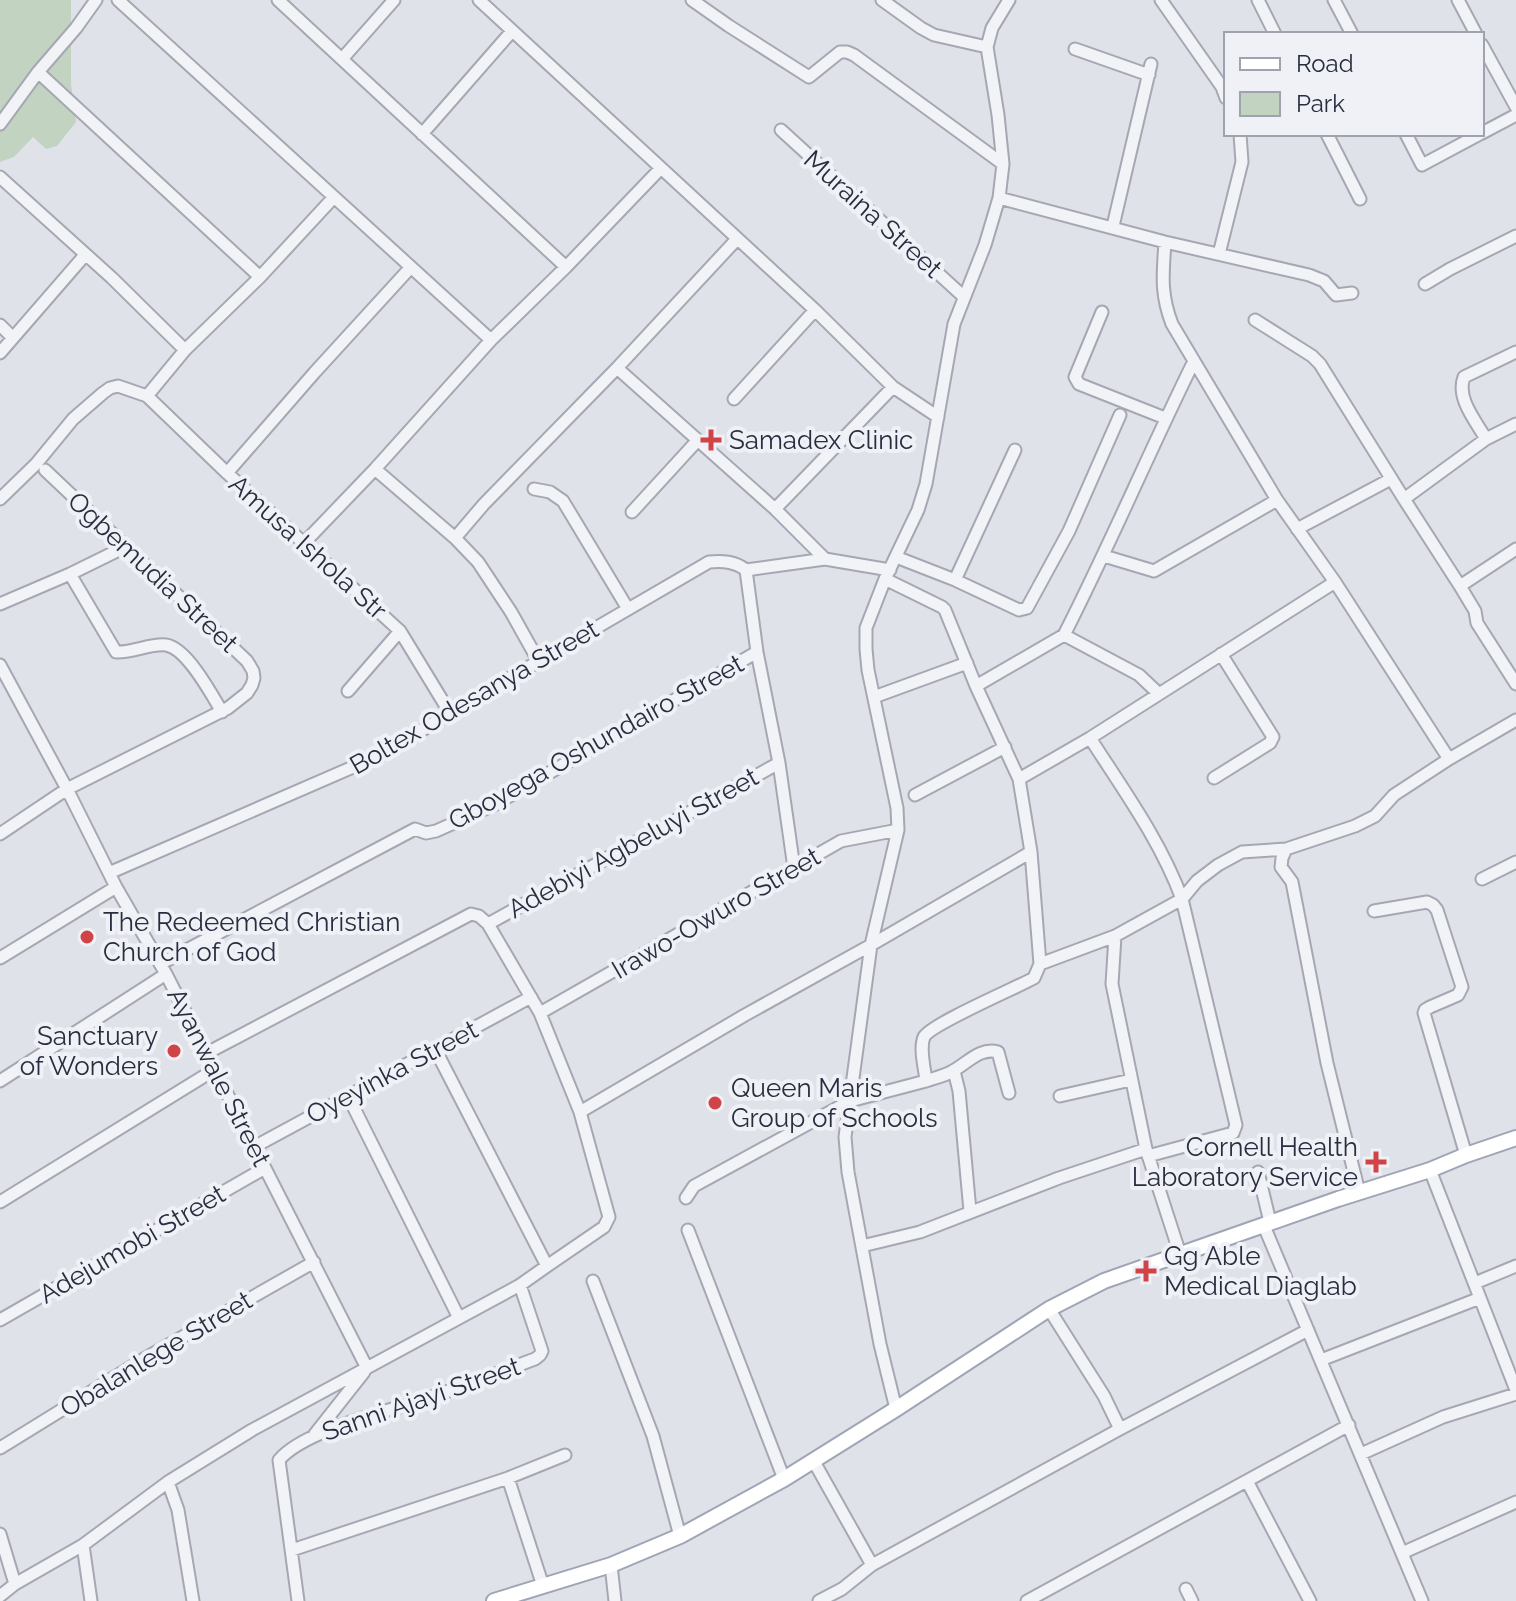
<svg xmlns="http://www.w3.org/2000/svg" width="1516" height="1601" viewBox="0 0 1516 1601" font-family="Raleway,sans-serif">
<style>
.green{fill:#c3d3c1}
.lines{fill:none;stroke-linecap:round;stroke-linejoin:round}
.minor-casing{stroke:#a5a8b3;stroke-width:15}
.major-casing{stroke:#9fa5b5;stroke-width:18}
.minor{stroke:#f2f3f7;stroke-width:11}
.major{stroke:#fff;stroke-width:14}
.poi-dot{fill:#d04346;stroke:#eff1f6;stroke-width:3}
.labels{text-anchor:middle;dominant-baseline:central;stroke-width:8;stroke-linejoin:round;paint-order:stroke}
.street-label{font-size:26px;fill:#282e40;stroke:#eff1f6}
.poi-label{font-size:26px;fill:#282e40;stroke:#eff1f6;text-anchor:start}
</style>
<rect width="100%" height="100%" fill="#e0e2e9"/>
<path class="green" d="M0,0H71V84L76,122L57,146L46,149L33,137L14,157L0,162Z"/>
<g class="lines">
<g class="minor-casing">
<path id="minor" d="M96,0L76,28L38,72L260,277L185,350L147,396
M118,0L491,340L566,267L278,0
M479,0L815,310L893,387L938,417
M692,0L729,26L809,77L840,52H847L854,55L1003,164
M882,0L921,28L934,35L987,47
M1161,0L1222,87L1226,98
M1258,0L1275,34
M1334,0L1352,34
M1458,0L1476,34
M1482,45L1516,107
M1075,49L1149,75
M342,59L394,0
M0,124L38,72
M781,130L964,297
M1482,133L1516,115
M422,134L512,31
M1327,134L1360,199
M1406,134L1422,165L1480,134
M0,177L112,278L185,350
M999,198L1165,242L1309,275L1324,281L1336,295L1352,293
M1113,226L1151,64
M1165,242C1163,273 1160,293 1172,324L1277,500L1335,582L1449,759
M1219,254L1242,162L1240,134
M566,267L661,168
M260,277L334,197
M1425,284L1450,269L1516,236
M1102,312L1075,377L1079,384L1165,418
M1255,320L1312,356L1320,364L1404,499L1460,586L1475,611L1477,623L1516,684
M0,325L12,337
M491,340L375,469L455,538L484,504L617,368L737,239
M0,353L85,255
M617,368L775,509L825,559L890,570
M734,399L815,310
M1486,439C1475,420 1456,398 1464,377L1516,352
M227,473L315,372L411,267
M534,489L550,492L563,501L628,609
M0,499L36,464L73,419L103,393L110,388L118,386L147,396L227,473L400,631L450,713
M1404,499L1486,439L1516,424
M775,509L893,387
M632,512L697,441
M1297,529L1391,479
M455,538L478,562L511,612L539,662
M304,543L375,469
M1104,556L1154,571L1277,500
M896,557L955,580L1019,610L1027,608L1069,531L1120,415
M746,570L757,652L779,763L794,868
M746,570L825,559
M70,574L116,652C133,653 151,643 166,645C187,648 212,695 222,712
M885,579L942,607L945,610L976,686L1019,779L1031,852L1040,964
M955,580L1015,450
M1460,586L1516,549
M0,604L70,574L127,546
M1064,635C1110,545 1149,452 1194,361
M0,665L67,789L116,887L166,974L367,1368
M976,686L1064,635L1139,675L1158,693
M348,691L400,631
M874,697L967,663
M1090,738C1124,791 1160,840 1182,899L1236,1125L1233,1133L1148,1156
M1214,778L1270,743L1273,737L1221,654
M1019,779L1090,738L1335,582
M915,795L1005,747
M0,834L67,789L228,708L247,693L252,685L254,678L253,671L247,661L45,470
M1286,849L1282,858L1281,867L1292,882L1327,1063L1359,1192
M109,873L383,754L450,713L709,562C723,561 734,561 746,570
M1482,879L1516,862
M1374,911L1427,902L1433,905L1437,910L1462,987L1458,995L1430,1007L1425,1010L1424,1013L1466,1155
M488,924L779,763
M1115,936L1112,984L1146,1149L1180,1254
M0,958L116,887
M160,964L415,829L426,833L436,831L494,805L757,652
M540,1013L841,841L898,830
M207,1053L471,914L479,916L488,924L540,1013L580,1112L609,1217L604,1227L547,1266
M954,1071L959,1091L970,1211
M0,1081L166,974
M926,1081C935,1078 943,1076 951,1072C967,1064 979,1047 998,1052L1009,1093
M348,1096L459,1318
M1060,1096L1131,1080
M580,1112L745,1015L871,945L1031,852
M254,1147L531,997
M1430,1170L1516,1390
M1258,1172L1270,1222
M686,1198L694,1186L850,1101L926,1081C925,1069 919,1049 924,1037C931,1024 1016,988 1034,978L1040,964L1115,936L1182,899L1197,881L1218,865L1242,852L1286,849L1355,826L1375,816L1394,795L1449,759L1516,720
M0,1202L214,1070
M1264,1226L1422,1601
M688,1230L784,1479
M862,1246L920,1232L1059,1178L1146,1149
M593,1281L653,1436L680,1536
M1475,1283L1516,1266
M1049,1309L1104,1396L1120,1429
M0,1320L265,1168
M1321,1360L1480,1298
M896,1409L880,1344L848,1172L845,1137L871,945L898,830L897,808L868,670L866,649V628L885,579L918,510L926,484L954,324L985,245L999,198L1003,164L998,115L987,47L992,28L1009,0
M315,1434L364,1372
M0,1448L149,1356L314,1262
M1361,1454L1443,1417L1516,1394
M813,1460L872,1565
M508,1478L543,1586
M1247,1481L1310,1601
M168,1482L178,1510L193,1601
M0,1534L15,1584
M83,1545L91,1601
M292,1550L508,1478L565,1455
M1402,1553L1516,1502
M611,1565L615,1601
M1186,1589L1192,1601
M0,1596L15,1584L83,1545L168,1482L252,1430L520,1285L547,1266L435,1049
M298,1601L279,1460C306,1428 396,1410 437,1395C470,1384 503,1371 535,1359L540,1355L542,1351L520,1285
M819,1601L842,1589L872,1565L1120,1429L1308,1330
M1027,1601L1349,1425"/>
</g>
<g class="major-casing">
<path id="major" d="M494,1601L611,1565L680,1536L784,1479L896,1409L1049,1309L1104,1281L1338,1199L1430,1170L1466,1155L1516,1138"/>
</g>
<use href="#minor" class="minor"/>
<use href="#major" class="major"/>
</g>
<g class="poi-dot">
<path d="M707 428h8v8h8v8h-8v8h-8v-8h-8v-8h8z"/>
<circle cx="87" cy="937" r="8"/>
<circle cx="174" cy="1051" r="8"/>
<circle cx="715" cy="1103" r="8"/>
<path d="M1372 1150h8v8h8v8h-8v8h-8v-8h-8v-8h8z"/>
<path d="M1142 1259h8v8h8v8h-8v8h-8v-8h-8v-8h8z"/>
</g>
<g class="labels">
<g class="street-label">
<text transform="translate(873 214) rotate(42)">Muraina Street</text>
<text transform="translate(308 547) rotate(42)">Amusa Ishola Str</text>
<text transform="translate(153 572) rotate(43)">Ogbemudia Street</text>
<text transform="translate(474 697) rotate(-30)">Boltex Odesanya Street</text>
<text transform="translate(596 742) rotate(-29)">Gboyega Oshundairo Street</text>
<text transform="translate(633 843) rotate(-29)">Adebiyi Agbeluyi Street</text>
<text transform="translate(716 913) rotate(-30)">Irawo-Owuro Street</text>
<text transform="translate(392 1072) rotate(-28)">Oyeyinka Street</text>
<text transform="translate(219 1077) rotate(63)">Ayanwale Street</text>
<text transform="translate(132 1244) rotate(-30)">Adejumobi Street</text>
<text transform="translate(156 1354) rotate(-31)">Obalanlege Street</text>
<text transform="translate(421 1399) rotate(-19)">Sanni Ajayi Street</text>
</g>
<g class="poi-label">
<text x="729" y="440">Samadex Clinic</text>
<text x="103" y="922">The Redeemed Christian<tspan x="103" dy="30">Church of God</tspan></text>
<text x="158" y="1036" text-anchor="end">Sanctuary<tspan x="158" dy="30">of Wonders</tspan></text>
<text x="731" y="1088">Queen Maris<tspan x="731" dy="30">Group of Schools</tspan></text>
<text x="1358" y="1147" text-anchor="end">Cornell Health<tspan x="1358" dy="30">Laboratory Service</tspan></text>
<text x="1164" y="1256">Gg Able<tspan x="1164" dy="30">Medical Diaglab</tspan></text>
</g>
</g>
<rect x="1224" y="32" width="260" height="104" fill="#eff1f6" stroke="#9fa3ad" stroke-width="2"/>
<rect x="1240" y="58" width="40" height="12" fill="#ffffff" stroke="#9fa3ad" stroke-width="2"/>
<text x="1296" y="72" font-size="24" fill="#282e40">Road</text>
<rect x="1240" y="92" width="40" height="24" fill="#c3d3c1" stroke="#9fa3ad" stroke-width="2"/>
<text x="1296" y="112" font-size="24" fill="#282e40">Park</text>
</svg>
